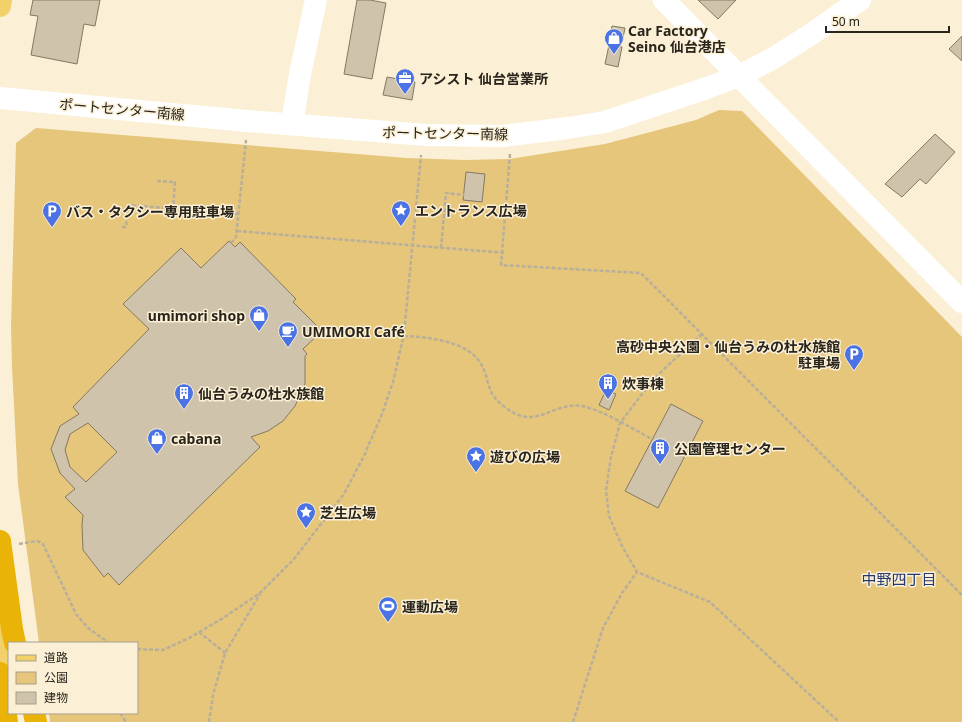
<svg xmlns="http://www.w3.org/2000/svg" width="962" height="722" viewBox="0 0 962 722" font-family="'Noto Sans','Noto Sans JP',sans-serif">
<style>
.green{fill:#e6c67b}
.building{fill:#cfc4ab;stroke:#837962;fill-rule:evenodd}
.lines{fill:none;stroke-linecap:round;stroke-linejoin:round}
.path{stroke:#b8af9b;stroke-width:2.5;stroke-dasharray:4 2;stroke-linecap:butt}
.minor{stroke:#fff;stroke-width:22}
.major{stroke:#f2d16a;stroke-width:22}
.highway{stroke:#e9b307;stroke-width:22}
.labels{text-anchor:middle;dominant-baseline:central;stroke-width:3;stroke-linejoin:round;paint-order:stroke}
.poi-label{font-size:14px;font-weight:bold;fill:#29251c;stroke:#fbf0d6;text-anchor:start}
.street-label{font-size:14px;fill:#29251c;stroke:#fbf0d6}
.neighbourhood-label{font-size:15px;fill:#253971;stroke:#fbf0d6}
</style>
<rect width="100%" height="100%" fill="#fbf0d6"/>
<path class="green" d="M719,110L742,111L962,337V722H50L49,713H137V643H39L18,484L12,367L11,327L16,143L36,128L407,158L465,160L509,159L605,144L696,120Z"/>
<path class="building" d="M33,0H100L95,26L84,24L77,64L31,55L38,16L30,15Z
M357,0H370L386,3L372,79L344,74Z
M698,0H736L718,19Z
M612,26L625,28L622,43L609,41Z
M962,36V61L949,49Z
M609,45L622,47L618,67L605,64Z
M387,77L415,82L412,100L383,95Z
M935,134L955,152L926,184L920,179L902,197L885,184Z
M466,172L485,174L482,202L463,200Z
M229,241L235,247L240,242L296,299L293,302L322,331L303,349L307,354L305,356V384L295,406L283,421L268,431L251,437L260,447L119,585L108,573L104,577L83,550L82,525L83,515L65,497L75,489L60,473L51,449L60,426L79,414L73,407L149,329L123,304L181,248L201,268ZM88,423L117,452L86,482L70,467L65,450L70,434Z
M606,390L616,394L609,410L599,405Z
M671,404L703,421L658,508L625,491Z"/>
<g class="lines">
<path class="path" d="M510,154L501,265L641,273L962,595
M157,181L175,182L173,209
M122,227H126L128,205L238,214
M237,231L506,253
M231,243L236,237L246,140
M441,248L446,193L464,195
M702,334L663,370L648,386L620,423L611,457L606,490L609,516L622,546L637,572L710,602L839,722
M404,336C428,337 468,341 481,364C486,372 487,381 490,389C494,400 506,409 516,414C538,425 557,402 581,406C601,409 633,429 652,439
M19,544L37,541L43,544L76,614L88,628L109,643
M199,632L225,653
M137,649L163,650L191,637L223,618L260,593L294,559L344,494L364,456L382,414L393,382L404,334L421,155
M120,713L126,722
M209,722L213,695L225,653L260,594
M573,722L603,628L622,593L637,572"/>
<path class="minor" d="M664,0L962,302
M0,98L247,121L426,135L503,136L568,128L605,122L704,89L739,76L772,59L810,35L860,0
M292,124L300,74L316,0"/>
<path class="major" d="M0,6L1,0
M4,622L9,664"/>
<path class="highway" d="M0,541L12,629L15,643
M0,673L7,722
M34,713L36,722"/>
</g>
<defs>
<g id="shop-pin" transform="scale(1)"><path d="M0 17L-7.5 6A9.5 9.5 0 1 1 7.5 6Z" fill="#4b73e6" stroke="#fbf0d6"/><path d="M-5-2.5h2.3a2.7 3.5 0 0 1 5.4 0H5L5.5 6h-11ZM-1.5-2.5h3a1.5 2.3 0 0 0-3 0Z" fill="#fff"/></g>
<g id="office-pin" transform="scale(1)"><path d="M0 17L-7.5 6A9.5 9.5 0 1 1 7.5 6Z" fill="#4b73e6" stroke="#fbf0d6"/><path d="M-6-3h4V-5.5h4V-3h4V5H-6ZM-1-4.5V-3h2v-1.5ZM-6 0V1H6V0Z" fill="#fff"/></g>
<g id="sight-pin" transform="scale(1)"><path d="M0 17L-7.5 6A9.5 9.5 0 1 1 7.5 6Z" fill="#4b73e6" stroke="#fbf0d6"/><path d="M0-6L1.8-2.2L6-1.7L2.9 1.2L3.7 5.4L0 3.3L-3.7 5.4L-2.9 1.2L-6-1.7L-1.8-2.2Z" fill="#fff"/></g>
<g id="parking-pin" transform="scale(1)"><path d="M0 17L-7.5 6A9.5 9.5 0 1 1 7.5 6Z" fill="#4b73e6" stroke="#fbf0d6"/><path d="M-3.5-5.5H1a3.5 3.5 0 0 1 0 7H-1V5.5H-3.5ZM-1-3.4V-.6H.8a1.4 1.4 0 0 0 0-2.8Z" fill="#fff"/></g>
<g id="cafe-pin" transform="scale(1)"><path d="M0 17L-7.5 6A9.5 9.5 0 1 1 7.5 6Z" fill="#4b73e6" stroke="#fbf0d6"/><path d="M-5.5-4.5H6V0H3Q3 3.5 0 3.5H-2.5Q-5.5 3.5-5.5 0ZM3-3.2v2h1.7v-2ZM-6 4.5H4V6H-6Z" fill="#fff"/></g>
<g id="building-pin" transform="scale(1)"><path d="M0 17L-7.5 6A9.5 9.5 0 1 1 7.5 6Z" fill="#4b73e6" stroke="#fbf0d6"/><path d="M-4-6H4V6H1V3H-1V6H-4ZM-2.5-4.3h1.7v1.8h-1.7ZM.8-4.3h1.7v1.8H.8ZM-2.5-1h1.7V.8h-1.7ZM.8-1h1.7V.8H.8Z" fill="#fff"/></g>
<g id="stadium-pin" transform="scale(1)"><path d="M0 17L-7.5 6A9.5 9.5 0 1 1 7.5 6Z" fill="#4b73e6" stroke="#fbf0d6"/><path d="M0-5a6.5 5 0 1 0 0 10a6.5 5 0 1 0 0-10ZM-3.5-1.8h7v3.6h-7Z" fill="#fff"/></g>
</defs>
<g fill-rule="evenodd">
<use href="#shop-pin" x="614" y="38"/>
<use href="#office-pin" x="405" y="78"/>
<use href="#sight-pin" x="401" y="210"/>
<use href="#parking-pin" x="52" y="211"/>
<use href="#shop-pin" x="259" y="315"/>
<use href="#cafe-pin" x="288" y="331"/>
<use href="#parking-pin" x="854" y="354"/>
<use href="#building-pin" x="608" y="383"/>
<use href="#building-pin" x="184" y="393"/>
<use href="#shop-pin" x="157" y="438"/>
<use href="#building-pin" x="660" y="448"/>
<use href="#sight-pin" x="476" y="456"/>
<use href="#sight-pin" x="306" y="512"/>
<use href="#stadium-pin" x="388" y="606"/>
</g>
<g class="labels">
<g class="poi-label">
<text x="628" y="30">Car Factory<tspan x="628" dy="16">Seino 仙台港店</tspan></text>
<text x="419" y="78">アシスト 仙台営業所</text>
<text x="415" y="210">エントランス広場</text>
<text x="66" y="211">バス・タクシー専用駐車場</text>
<text x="245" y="315" text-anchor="end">umimori shop</text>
<text x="302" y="331">UMIMORI Café</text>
<text x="840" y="346" text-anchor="end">高砂中央公園・仙台うみの杜水族館<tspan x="840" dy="16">駐車場</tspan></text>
<text x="622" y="383">炊事棟</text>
<text x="198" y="393">仙台うみの杜水族館</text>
<text x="171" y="438">cabana</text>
<text x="674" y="448">公園管理センター</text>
<text x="490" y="456">遊びの広場</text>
<text x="320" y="512">芝生広場</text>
<text x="402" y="606">運動広場</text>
</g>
<g class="street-label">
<text transform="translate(122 109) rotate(5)">ポートセンター南線</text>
<text transform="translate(445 133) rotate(1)">ポートセンター南線</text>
</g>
<g class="neighbourhood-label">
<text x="899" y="579">中野四丁目</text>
</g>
</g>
<rect x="8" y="642" width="130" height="72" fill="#fbf0d6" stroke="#a79f8c"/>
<rect x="16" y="655" width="20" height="6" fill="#f2d16a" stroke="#a79f8c"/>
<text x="44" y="662" font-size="12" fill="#29251c">道路</text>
<rect x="16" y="672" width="20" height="12" fill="#e6c67b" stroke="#a79f8c"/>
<text x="44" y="682" font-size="12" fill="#29251c">公園</text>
<rect x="16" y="692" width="20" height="12" fill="#cfc4ab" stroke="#a79f8c"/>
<text x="44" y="702" font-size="12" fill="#29251c">建物</text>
<path d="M826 26v6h123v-6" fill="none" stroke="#29251c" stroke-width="2"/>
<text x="832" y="26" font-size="12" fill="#29251c" stroke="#fbf0d6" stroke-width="3" paint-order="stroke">50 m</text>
</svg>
